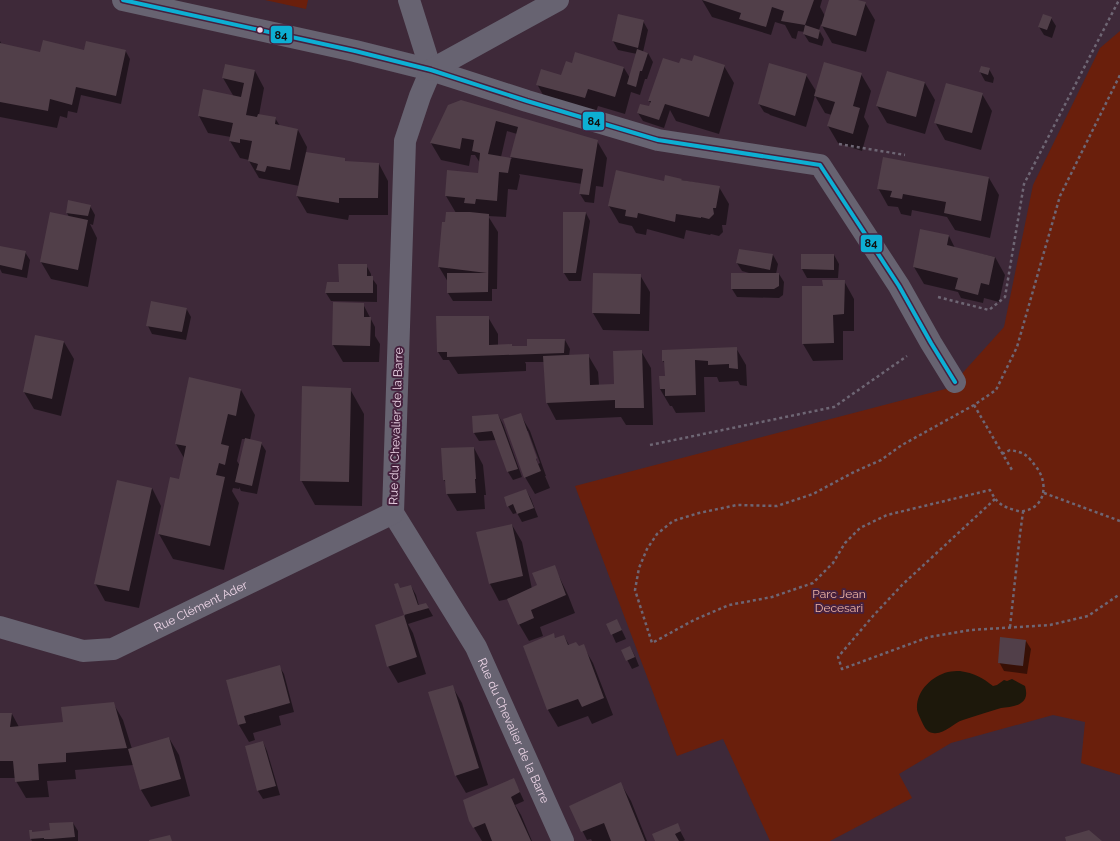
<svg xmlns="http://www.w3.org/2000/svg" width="1120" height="841" viewBox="0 0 1120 841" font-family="Raleway,sans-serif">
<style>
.green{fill:#6a1f0c}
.water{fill:#1d180b}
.shadow{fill:#0007;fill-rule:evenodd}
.building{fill:#513f49}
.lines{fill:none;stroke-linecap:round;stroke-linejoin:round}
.path{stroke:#6e6674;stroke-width:2.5;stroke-dasharray:3 3;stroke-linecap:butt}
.minor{stroke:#676371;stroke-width:22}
.bus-1-casing{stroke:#46213e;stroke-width:7}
.bus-1{stroke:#0dafd3;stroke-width:4}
.bus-dot{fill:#edd5e7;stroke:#46213e;stroke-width:1.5}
.labels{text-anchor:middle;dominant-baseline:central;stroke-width:4;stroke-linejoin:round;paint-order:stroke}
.street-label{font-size:12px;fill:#edd5e7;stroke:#46213e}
.park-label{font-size:12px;fill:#eeb4a4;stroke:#46213e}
.line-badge{stroke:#46213e;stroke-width:1.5}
.pale-badge-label{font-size:11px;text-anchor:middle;font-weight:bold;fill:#111}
</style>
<rect width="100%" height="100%" fill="#3e2939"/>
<path class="green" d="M265,0H308L306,9Z
M1120,31V775L1081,763L1085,722L1053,715L951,743L899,774L912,798L830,841H770L723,739L677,756L575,486L949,388L1004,327L1033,185L1100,48Z"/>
<path class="water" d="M960,671C974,673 983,678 993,686L997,685L1004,680L1007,681L1012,679L1025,686C1027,693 1027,699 1021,703C1016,707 1007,707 1001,708C988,712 975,716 963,720C953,723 944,735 933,733C926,732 924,726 921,720C920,717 917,712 917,709C916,691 932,676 948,672C952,671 956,671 960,671Z"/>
<path class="shadow" d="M702,0H822L820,7L825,16L830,0H854L865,3L875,20L866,52L832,43L821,24L819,30L824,39L822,46L809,42L804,34L805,32L798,31L796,39L792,38L785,25L775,22L771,35L712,17Z
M1051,18L1056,26L1052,38L1044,35L1039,27Z
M643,21L648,30L643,52L648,53L653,62L647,79H645L640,95L631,92L625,114L598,106L595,115L547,102L537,84L562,76L574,65L576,54L624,68L630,78L637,54L618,50L613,41Z
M0,41L2,45L41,53L125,50L130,59L121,104L81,95L77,113L68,111L67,118L60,116L57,128L0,117Z
M692,63L724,66L734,83L719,134L676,121L670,110L664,128L643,121L638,113L650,107L651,104L649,101L679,64Z
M225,65L255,71L264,88L259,115L275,118L280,126L298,130L307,147L306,153L344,159L346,162L379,164L388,181V215H349L348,220L307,213L297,196L299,186L259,178L249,161V160L240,158L230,141L231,137L208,133L199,116L234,97L223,78Z
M989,69L994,78L993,83L985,81L980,72Z
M887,72L925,83L935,100L925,134L887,123L877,106Z
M861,74L871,91L864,117L869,126L862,151L838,143L828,126L832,115L825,113L815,96L806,127L770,115L769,114L764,112L759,104L806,75L816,91Z
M982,94L992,111L981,150L945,140L935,122Z
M449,106L597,141L607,158L603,187L596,186L594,203L585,202L580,194L582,184L519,174L520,176L517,190L508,189L506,217L488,216L498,232L497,289H492V301H453L448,293V282L439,267L446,224L456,213L446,196L479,174L480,163L475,155H471L469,166L441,160L431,143ZM507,131L517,134L511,157L512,159L501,157Z
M989,178L999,195L990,238L955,230L947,217L912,210L911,216L901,214L898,207L888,206L878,188Z
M681,180L719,187L729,204L726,225H722L723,232L719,236L711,234L710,235L686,230L684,239L647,229L646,235L636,233L632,226L619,223L609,206L664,183Z
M90,206L95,215L93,225L90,224L97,238L88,287L51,279L41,262L69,217L67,213Z
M586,213L590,221L581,281H569L564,273Z
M949,236L955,248L995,257L1005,275L999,302L984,298L983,303L961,298L958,292L924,284L914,267Z
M0,249L25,252L30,260L27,278L2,273L0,269Z
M773,255L778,264L776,274H779L784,282L783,295L779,298L737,297L732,289L749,273L742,271L737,263Z
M802,255H834L839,264L838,278H807L802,269Z
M366,265L371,274V277L377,285V302L331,301L326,293Z
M640,275L650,292L649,331L603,330L593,313Z
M844,281L854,299V331H843V360L813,361L803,344L824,287Z
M363,304L375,327V336L380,344L379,362H343L333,345Z
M186,308L191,317L186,340L152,334L148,326Z
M488,317L498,334V346L512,347H528L565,340L570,349L569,356L588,355L598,372L599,385H615L641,351L651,368L653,425H626L621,417L556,420L547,403L544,362H525L526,364V371L458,374L449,360H443L438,352Z
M64,342L74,359L61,416L34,409L24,392Z
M736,348L746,365L747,386L740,385L738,381L719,382L717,377H704L705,412L676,413L672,406H670L660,389V377H666L665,364L663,361Z
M350,389L364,414L362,506L315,505L301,480Z
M241,390L255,415L250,440L261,443L266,451L257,494L241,491L239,487V489L233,488L232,491L239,503L224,570L173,559L159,534L180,480L184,458L176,444ZM242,439H245L240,466L237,461Z
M520,414L530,431L546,476H545L550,488L535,494L525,477ZM526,431H528L540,463L538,464Z
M498,415L503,424L522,477L513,480L508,472L496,440L479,441L474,433Z
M474,448L483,465L486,495H484L485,509L457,511L447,494L446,483L444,480Z
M152,488L161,506L139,608L105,601L95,583Z
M526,490L531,499L538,517L522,522L517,513L513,514L508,506Z
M512,525L522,542L532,589L538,586L554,566L568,595L575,613L540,627L543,636L529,641L519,624L508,599L499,601L490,584Z
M395,584L400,589L411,586L416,595L419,606L426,604L433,616L408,624L413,633L426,674L398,683L388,666L376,625L405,616Z
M617,620L626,639L616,643L612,634Z
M553,634L556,639L564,636L569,645L578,647L583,646L593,663L613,715L592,724L588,716L558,727L548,710L524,647Z
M1026,641L1031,649L1027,674L1004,671L999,662Z
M630,647L635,656L639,666L632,669L622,650Z
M279,666L284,674L294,712L279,716L281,725L253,733L255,740L249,742L239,725L227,680Z
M452,686L462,703L488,785L466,793L456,776Z
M113,703L123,720L132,749L169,738L179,755L190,796L151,807L141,790L133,765L75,770L76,779L47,781L49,797L26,798L16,781V778H0V714H12L19,727L65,723Z
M263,742L267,751L280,795L263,799L258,791L246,747Z
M621,784L631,801L647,841H592L591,839L587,840L570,806Z
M518,788L524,801L515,805L521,815L532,841H482L470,821Z
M73,823L78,831V841H32L31,839L32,833L51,831Z
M677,825L685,840L683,841H656Z"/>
<path class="building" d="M702,0H814L805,25L820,30L818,39L803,34L805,25L781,21L784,11L772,7L766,27L739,19L741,13Z
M829,0H858L866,2L856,36L821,26Z
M618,14L644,20L638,48L612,41Z
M1043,14L1052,17L1047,30L1038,27Z
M43,40L84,50L86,41L126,50L116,96L76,87L72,105L50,99L48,111L0,102V43L40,52Z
M637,49L648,53L642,71H640L636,87L627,84Z
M575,52L624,67L615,97L588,89L585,98L536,85L541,69L561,75L566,61L572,63Z
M694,55L725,65L709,117L665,104L659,120L637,113L640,104L649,106L651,101H648L663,58L679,63L681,58L692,61Z
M824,62L862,73L853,106L860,108L853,134L827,126L835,102L814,96Z
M769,63L807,74L795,116L758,104Z
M225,64L255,70L246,115L257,117L258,114L276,117L275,124L298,129L290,170L267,166L265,172L256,170L258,164L248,161L252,141L240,139V143L229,141L233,123L198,116L203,89L241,97L244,83L222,78Z
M981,66L990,68L988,75L979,72Z
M887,71L925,82L916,117L876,106Z
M946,83L983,93L972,133L934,123Z
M461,100L598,140L589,195L579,194L583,169L510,157L518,127L496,121L488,154L511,158L508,173L499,172L497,201L476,199L475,204L464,203L465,198L445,196L447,170L478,173L480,153L472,151L474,140L462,138L460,149L430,143L448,105Z
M306,152L345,158V161L379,163L378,198H339V203L296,196Z
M883,157L989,177L981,221L944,213L946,202L903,194L902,199L890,197L892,191L877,189Z
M616,170L664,181L665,175L682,179L681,180L720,186L716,208H713L714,214L709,219L701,217V218L676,214L675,222L638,213L637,218L625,216L626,210L608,206Z
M68,200L91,205L88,216L66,213Z
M50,212L88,220L78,270L40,262Z
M446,212H470L489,214L488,292L447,293V273H487L438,267L442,222H445Z
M563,212H586L576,273H563Z
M920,229L949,235L947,245L995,257L989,285L981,283L978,295L955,289L958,278L913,267Z
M0,246L26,251L22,270L0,265Z
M739,249L773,254L770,270L736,263Z
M801,254H834V270L801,269Z
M338,264H367V276H373V293H325L327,282H339Z
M593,273L641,274L640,314L592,313Z
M731,273H779V286L774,289H731Z
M822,280H845L844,314L833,315L834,343L802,344V286H823Z
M151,301L187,308L182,332L146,326Z
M333,302L364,303V317H371L370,346L332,345Z
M436,316H489V345L512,344V346H527V339H565L564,353L447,357V352H437Z
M35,335L64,341L52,399L23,392Z
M737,347L738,369L729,368V364L708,365V361L695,360L696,395L665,396V389H660L659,376H665L664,361H662V350Z
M642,350L644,408H615V400L546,403L543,356L589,354L590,385L614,384L613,351Z
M189,377L241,389L236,416L228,414L221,444L229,446L225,465L219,463L216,475L225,477L210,546L158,534L170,477L179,479L186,446L175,444Z
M302,386L351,388L349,482L300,481Z
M521,413L537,458L536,459L541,471L524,478L503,419Z
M498,414L518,469L507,472L492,431L473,433L472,416Z
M245,438L262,442L252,486L235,482Z
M474,447L476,479H475L476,493L446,494L445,480H443L441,448Z
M117,480L152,488L129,591L94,584Z
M526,489L534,508L517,514L513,504L507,507L504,497Z
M512,524L523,576L489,584L476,532Z
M555,565L566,595L531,610L534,618L518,625L507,599L537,585L532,573Z
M398,583L400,588L411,585L418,605L426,603L429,608L404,615L394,584Z
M404,615L417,657L387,667L375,625Z
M617,619L622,630L611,635L606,624Z
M554,633L555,638L564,635L568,645L576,642L579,646L584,644L604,698L582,707L578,699L547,710L523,646Z
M1000,637L1026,640L1023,666L998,663Z
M630,646L635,657L626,661L621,650Z
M280,665L290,703L244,716L246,723L238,725L226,680Z
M453,685L479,768L455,776L428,692Z
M114,702L127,748L66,753V762L38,764L39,780L15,782L13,761H0V713H12L10,727L63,722L61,707Z
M169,737L181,779L140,790L128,749Z
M263,741L276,786L257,791L245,746Z
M514,778L520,792L511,797L531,841H492L485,823L473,828L469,821L463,800Z
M621,782L645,841H611L604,823L581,832L569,806Z
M73,822L75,837L51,839H44V838L30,839L29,830H32V832L50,830L49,823Z
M678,823L681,831L675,834L679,841H655L652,834Z
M1089,830L1102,841H1066L1065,837Z
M170,835L172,841H149V840Z"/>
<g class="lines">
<path class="path" d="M839,144L905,155
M938,297L989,310L1005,297L1024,184L1119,0
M974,405L1005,458L1012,470
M650,445L834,407L907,356
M1002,454L1010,450C1026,453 1027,455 1037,468C1048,483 1046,507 1024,511C1021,512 1018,511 1015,510C1002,507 996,502 990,490L887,515L860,528L845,543L833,563L813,583L772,597L729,605L694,620L652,643L635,590L639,568L647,549L657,534L673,521L699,513L737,505L777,506L813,494L854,472L881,460L902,445L974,405L996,390L1017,347L1060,196L1120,75
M1044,493L1120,521
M995,499L902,585L873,616L838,657L842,669L929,637L971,630L1050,625L1088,616L1120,594
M1010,627L1020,534L1023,512"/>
<g class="minor">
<path d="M123,0L355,51L431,70L527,101L658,140L820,165L899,286L931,343L955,382"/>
<path d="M409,0L431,70"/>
<path id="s1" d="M431,70L420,96L405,141L393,513L476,647L563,841"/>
<path d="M431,70L558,0"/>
<path id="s2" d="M0,627L83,651L113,649L393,513"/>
</g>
<g class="bus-1-casing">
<path id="bus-1" d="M123,0L355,51L431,70L527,101L658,140L820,165L899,286L931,343L955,382"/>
</g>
<use href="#bus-1" class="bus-1"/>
</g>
<circle class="bus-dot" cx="260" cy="30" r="3.5"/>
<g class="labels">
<g class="street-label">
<text transform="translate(396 426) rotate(-88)">Rue du Chevalier de la Barre</text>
<text stroke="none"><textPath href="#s2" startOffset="214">Rue Clément Ader</textPath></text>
<text stroke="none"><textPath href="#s1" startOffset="697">Rue du Chevalier de la Barre</textPath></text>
</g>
<g class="park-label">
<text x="839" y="594">Parc Jean<tspan x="839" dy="14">Decesari</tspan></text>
</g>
</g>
<g class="line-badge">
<rect x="270" y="25" width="23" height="19" rx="4" fill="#0dafd3"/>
<rect x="582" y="111" width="23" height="20" rx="4" fill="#0dafd3"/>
<rect x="860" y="234" width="23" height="19" rx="4" fill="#0dafd3"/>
</g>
<g class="pale-badge-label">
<text x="281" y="39">84</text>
<text x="594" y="125">84</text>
<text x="871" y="247">84</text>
</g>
</svg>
